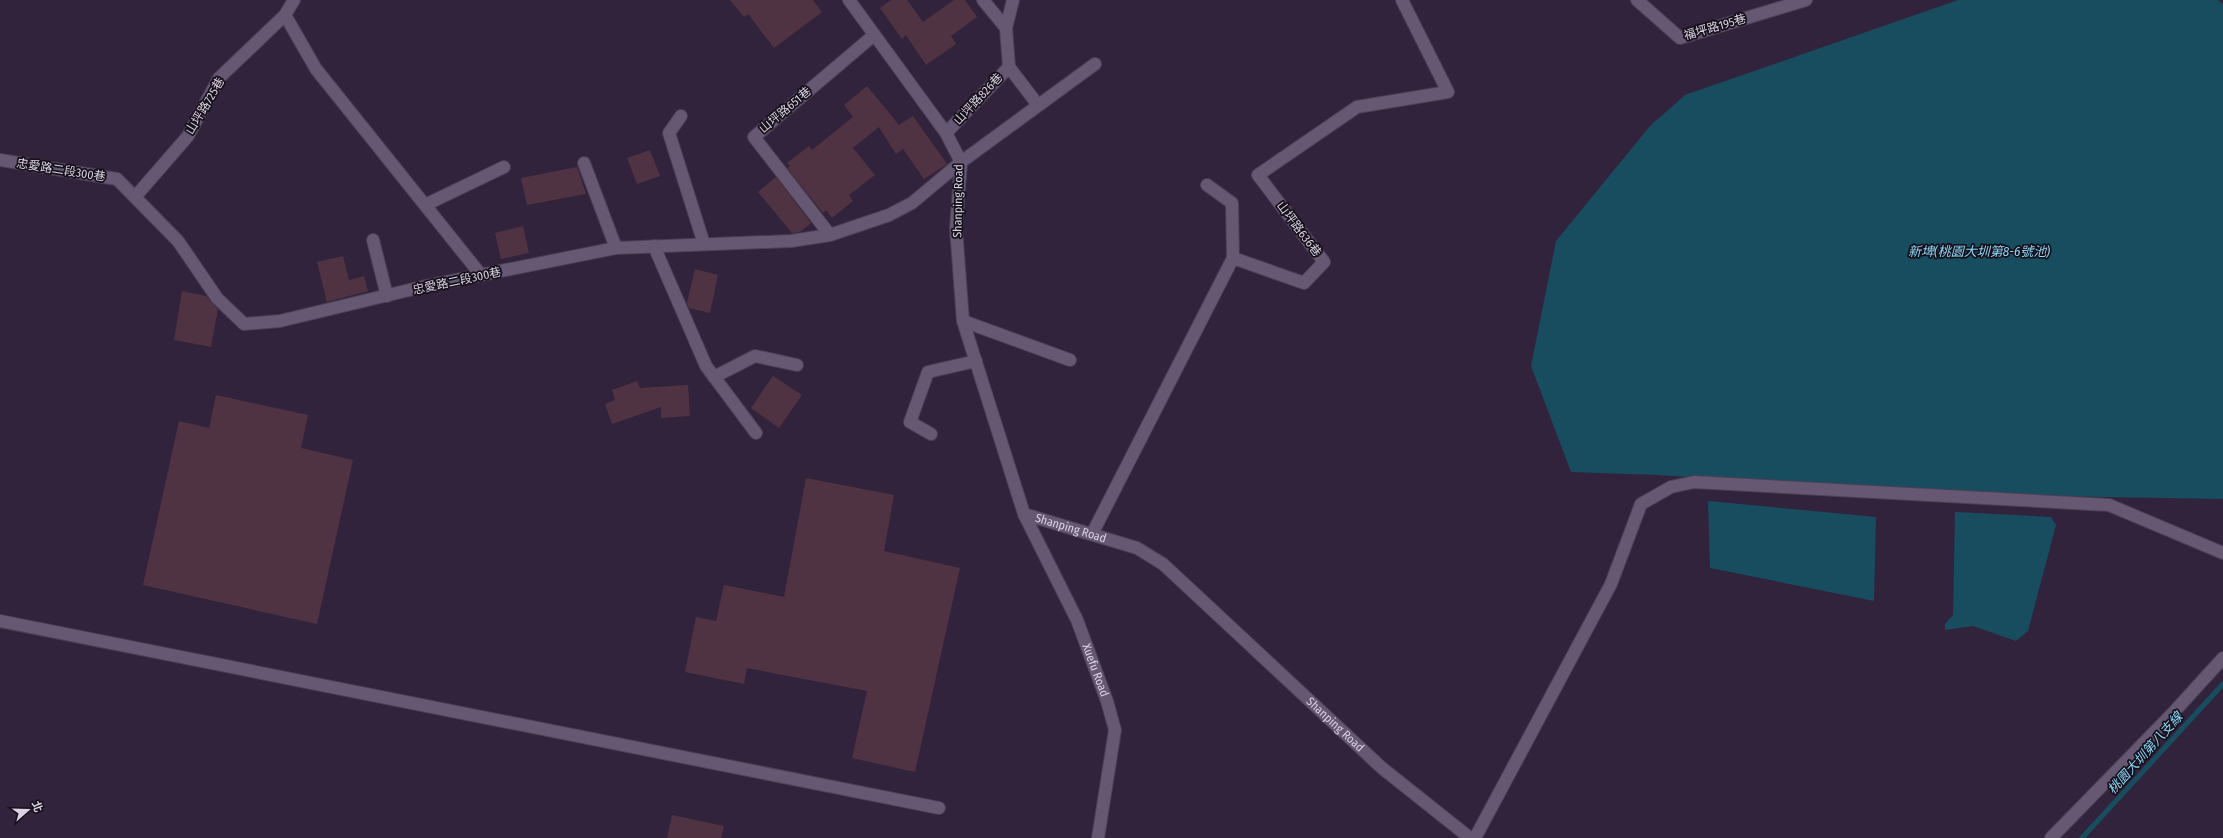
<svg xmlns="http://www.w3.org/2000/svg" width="2223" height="838" viewBox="0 0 2223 838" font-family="'Fira Sans Condensed','Noto Sans TC',sans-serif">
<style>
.water{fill:#184d60}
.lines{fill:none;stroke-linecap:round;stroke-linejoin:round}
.stream{stroke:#184d60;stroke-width:5}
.building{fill:#503342}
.minor-casing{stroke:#4b4054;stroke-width:14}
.minor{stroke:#665773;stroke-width:12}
.labels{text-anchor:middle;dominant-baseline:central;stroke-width:3.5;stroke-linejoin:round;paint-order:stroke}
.street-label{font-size:12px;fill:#dbd3e3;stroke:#16101b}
.water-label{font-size:13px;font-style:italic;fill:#8cd9f8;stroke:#16101b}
</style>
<rect width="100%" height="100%" fill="#31233c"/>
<path class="water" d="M1958,0H2218L2223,4V499L1940,494L1658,475L1571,472L1531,366L1556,241L1650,126L1685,95Z
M1708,501L1876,517L1874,601L1710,568Z
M1955,512L2051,517L2056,525L2028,631L2016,641L1973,626L1945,630V624L1953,615Z"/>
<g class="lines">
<path class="stream" d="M2082,838L2223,684"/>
</g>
<path class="building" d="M730,0H813L822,12L774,48L748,14L744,17Z
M891,0H907L923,22L954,0H965L977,17L951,36L956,44L926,65L906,35L902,39L880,8Z
M867,86L899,125L913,116L947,164L924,179L903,149L896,154L879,127L853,148L875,175L849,195L853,201L832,218L826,210L823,213L787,168L790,166L787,163L809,146L812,150L853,117L844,105Z
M650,150L660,176L637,184L627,158Z
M577,167L586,194L527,205L521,178Z
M776,177L811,223L800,232L792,233L758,192Z
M523,226L529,253L501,259L495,233Z
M343,256L349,280L364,276L368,291L327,302L317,262Z
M695,269L718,275L710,313L689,308L687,303Z
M182,291L206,296L218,309L211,347L174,340Z
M773,376L802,395L779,428L751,408Z
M637,381L640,388L688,385L690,416L661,418V407L612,424L605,404L615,400L612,390Z
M216,395L308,415L301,448L353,460L317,624L143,585L179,421L209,428Z
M806,478L894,495L884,551L960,568L915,772L852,758L867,691L747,668L744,684L685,672L696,617L716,621L724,585L784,597Z
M672,815L724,826L721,838H667Z"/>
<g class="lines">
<g class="minor-casing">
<g id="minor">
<path id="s1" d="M849,0L946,133L961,162L956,228L963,321L1024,514L1137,548L1163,564L1382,768L1470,838"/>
<path d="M1637,0L1680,38L1806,0"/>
<path d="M285,15L316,69L481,275"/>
<path d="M1006,28L1013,0"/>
<path d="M1009,67L1038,105"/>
<path d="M681,116L669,133L704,244"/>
<path d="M946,133L1009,67L1006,28L983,0"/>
<path d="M0,160L117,179L178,241L217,298L244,324L280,321L426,286L616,248L791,241L830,235L889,215L912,203L961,162L1095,64"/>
<path d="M584,163L616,248"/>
<path d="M1207,185L1232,203L1233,258"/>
<path d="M135,197L188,136L219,78L285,15L294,0"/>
<path d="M425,205L504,167"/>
<path d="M830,235L754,137L874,35"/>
<path d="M373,240L387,296"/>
<path d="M654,246L706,366L756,433"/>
<path d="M963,321L1070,360"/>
<path d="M714,377L755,356L797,365"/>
<path d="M931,434L910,422L928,372L976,361"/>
<path id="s2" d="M1024,514L1077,620L1107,701L1115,730L1098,838"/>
<path d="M1092,534L1233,258L1304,283L1324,262L1258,175L1357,107L1448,92L1402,0"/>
<path d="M0,621L939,808"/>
<path d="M1475,838L1611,584L1641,504L1671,487L1694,482L2109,505L2223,553"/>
<path d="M2051,838L2172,714L2223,658"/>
</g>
</g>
<use href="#minor" class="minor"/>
</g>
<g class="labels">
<g class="street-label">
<text transform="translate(1715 27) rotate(-16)">福坪路195巷</text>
<text transform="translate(978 99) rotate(-47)">山坪路826巷</text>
<text transform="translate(205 106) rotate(-59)">山坪路725巷</text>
<text transform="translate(785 110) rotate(-40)">山坪路651巷</text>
<text transform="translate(61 170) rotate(9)">忠愛路二段300巷</text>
<text transform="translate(958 201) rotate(-89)">Shanping Road</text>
<text transform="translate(1299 229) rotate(53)">山坪路636巷</text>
<text transform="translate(457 281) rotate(-12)">忠愛路二段300巷</text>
<text stroke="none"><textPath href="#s1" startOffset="608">Shanping Road</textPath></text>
<text stroke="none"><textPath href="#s2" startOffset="172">Xuefu Road</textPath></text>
<text stroke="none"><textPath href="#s1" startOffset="943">Shanping Road</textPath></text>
</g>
<g class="water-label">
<text x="1979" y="251">新埤(桃園大圳第8-6號池)</text>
<text transform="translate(2145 753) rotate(-48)">桃園大圳第八支線</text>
</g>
</g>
<g transform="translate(28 810) rotate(70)" stroke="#16101b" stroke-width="3" paint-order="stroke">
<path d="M0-3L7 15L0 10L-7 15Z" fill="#dbd3e3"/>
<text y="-6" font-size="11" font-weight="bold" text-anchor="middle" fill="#dbd3e3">北</text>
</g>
</svg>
